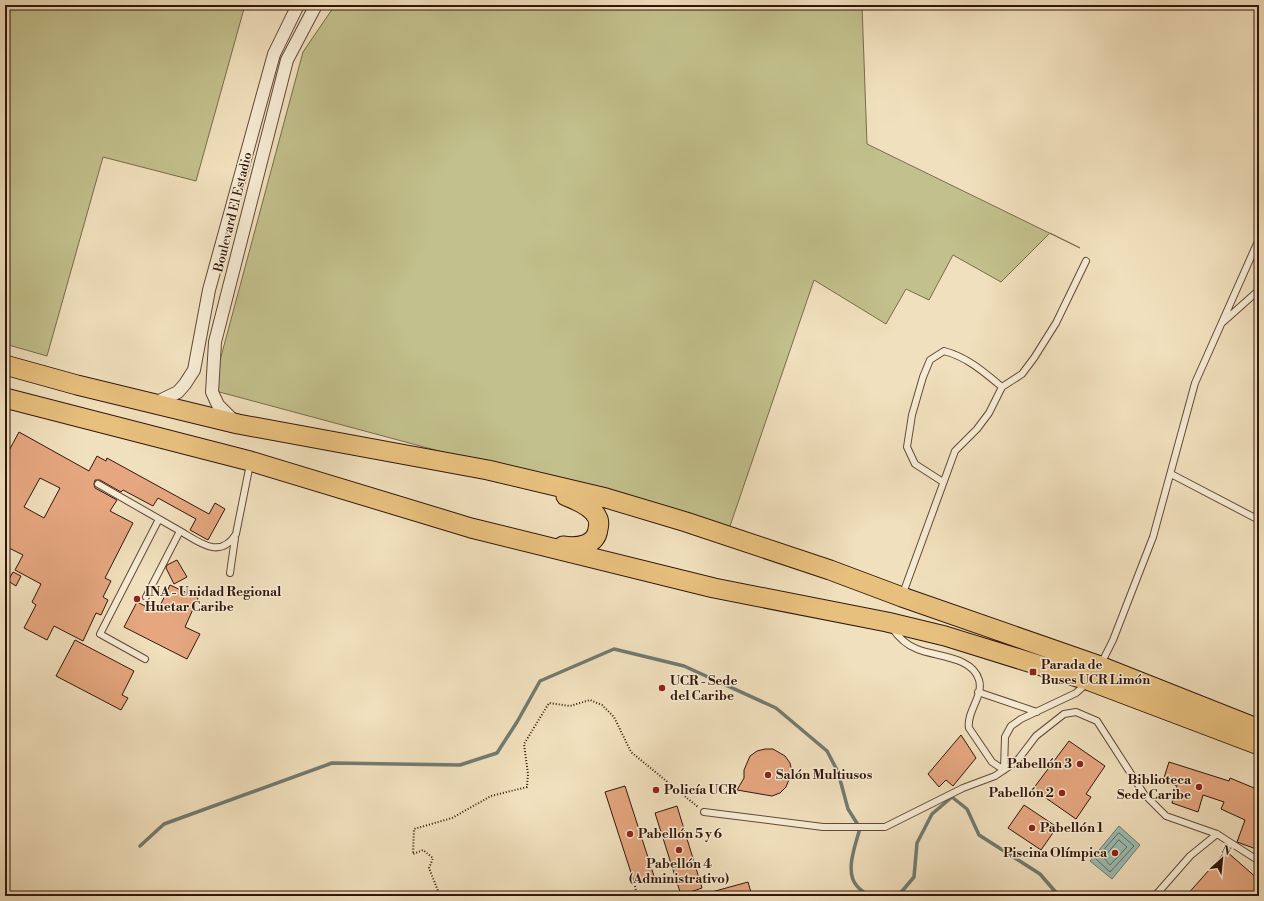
<svg xmlns="http://www.w3.org/2000/svg" width="1264" height="901" viewBox="0 0 1264 901" font-family="'Libre Bodoni',serif">
<style>
.green{fill:#c2c08c;stroke:#7a6b4c}
.water{fill:#9bbdb3;stroke:#717a70}
.lines{fill:none;stroke-linecap:round;stroke-linejoin:round}
.shore{stroke:#666a5f;stroke-width:1}
.stream{stroke:#717a70;stroke-width:3.5}
.building{fill:#e6a780;stroke:#32160b;fill-rule:evenodd}
.service-casing{stroke:#624838;stroke-width:8}
.minor-casing{stroke:#624838;stroke-width:14}
.trunk-casing{stroke:#32160b;stroke-width:21}
.path{stroke:#32160b;stroke-width:2;stroke-dasharray:1 2;stroke-linecap:butt}
.service{stroke:#f6ebd4;stroke-width:6}
.minor{stroke:#f6ebd4;stroke-width:12}
.trunk{stroke:#e8c07e;stroke-width:19}
.poi-dot{fill:#8f2418;stroke:#f6ebd4;stroke-width:1.5}
.labels{text-anchor:middle;dominant-baseline:central;stroke-width:3;stroke-linejoin:round;paint-order:stroke}
.street-label{font-size:13px;fill:#32160b;stroke:#f6ebd4}
.poi-label{font-size:13px;font-weight:bold;fill:#32160b;stroke:#f6ebd4;text-anchor:start}
</style>
<rect width="100%" height="100%" fill="#f1e0bd"/>
<filter id="stains"><feTurbulence type="fractalNoise" baseFrequency=".005" numOctaves="4"/><feColorMatrix values="0 0 0 0 .2 0 0 0 0 .09 0 0 0 0 .02 0 0 0 .5 -.17"/></filter>
<radialGradient id="worn" r=".72"><stop offset=".6" stop-color="#630" stop-opacity="0"/><stop offset="1" stop-color="#630" stop-opacity=".3"/></radialGradient>
<path class="green" d="M5,5H245L196,181L103,157L47,356L5,344Z
M335,5H862L867,144L1080,248L1050,233L1001,282L953,255L929,300L906,289L886,324L814,280L729,529L212,390L303,52Z"/>
<path class="water" d="M1119,826L1140,845L1112,879L1090,861Z"/>
<g class="lines">
<path class="shore" d="M1119,833L1134,846L1110,872L1096,859Z
M1119,840L1127,847L1110,865L1104,858Z"/>
<path class="stream" d="M140,846L164,824L332,763L460,765L497,753L517,722L540,681L614,649L684,666L776,708L827,751L838,772L848,809L860,828C856,844 844,872 857,886C860,890 865,893 869,896
M898,896L914,877L917,843L932,814L952,797L967,809L979,835L1040,874L1059,896"/>
</g>
<path class="building" d="M19,432L89,471L97,456L106,461L107,458L209,514L215,503L225,509L208,540L190,530L196,519L158,498L153,506L123,490L121,492L100,480H95L94,484L95,488L117,500L110,511L133,523L105,578L111,581L103,597L108,600L101,615L96,613L83,641L54,626L47,640L24,628L36,605L32,602L41,584L15,570L23,555L5,546V458ZM40,478L60,488L44,518L24,507Z
M177,560L187,577L174,584L166,568L167,565Z
M13,572L21,576L16,586L8,581Z
M170,585L198,598L185,627L200,634L187,659L124,627L137,602L157,612Z
M75,640L134,671L122,695L128,698L121,710L56,676Z
M961,735L976,758L953,786L946,780L939,787L928,774Z
M1069,741L1105,766L1086,794L1091,797L1076,819L1033,789Z
M765,749H773L785,756L790,763L792,772L786,787L780,793L772,796L737,790L744,778V770L750,756L757,751Z
M1169,762L1229,781L1230,778L1259,790V850L1237,842L1245,820L1221,809L1224,802L1203,795L1198,812L1172,803L1177,786L1163,781Z
M625,786L654,876L634,882L605,792Z
M1024,805L1057,827L1041,850L1008,828Z
M677,806L702,888L681,895L655,813Z
M1226,851L1259,880V896H1186Z
M748,882L752,896H708V893Z"/>
<g class="lines">
<g class="service-casing">
<path id="service" d="M1223,322L1259,290
M1171,474L1259,520
M943,482L915,464L907,447L912,415L923,377L930,360L944,351C967,357 984,372 1002,387
M98,484L180,531
M230,573L235,538
M902,596L955,451L977,429L989,413L1002,387L1022,374L1034,358L1056,323L1086,261
M146,597L180,531C199,542 220,560 236,534L250,464
M892,628C899,638 906,645 917,649C936,657 972,656 979,680C984,696 966,712 969,728L992,762L1004,770
M145,659L100,634L159,519
M1101,664L1113,640L1153,537L1195,383L1259,239
M978,692L1037,712
M1004,770L1005,737L1011,726L1021,719L1076,693L1087,683
M704,812L823,827H885L963,788L995,776L1017,761L1036,736L1064,714L1076,712L1097,721L1144,794L1166,816L1217,834L1259,861
M1155,896L1190,856L1217,834"/>
</g>
<g class="minor-casing">
<path id="minor" d="M153,404L178,392L185,384L194,370L209,290L274,54L298,5
M235,422L218,405L212,392L215,342L287,60L316,5"/>
</g>
<g class="trunk-casing">
<path id="trunk" d="M5,365L77,385L238,424L488,470L606,498L686,522L830,570L902,597L1100,666L1259,729
M5,398L250,461L471,528L714,588L887,622L945,636L1090,681L1259,745
M563,546C577,548 596,546 598,529C599,525 599,520 597,517C592,506 576,500 566,496"/>
</g>
<path class="path" d="M635,886L637,896
M440,896L429,868L433,858L423,850L413,854L414,829L452,818L491,796L527,787L528,774L524,744L549,703L570,706L590,700L602,705L614,717L631,752L698,807"/>
<use href="#service" class="service"/>
<use href="#minor" class="minor"/>
<use href="#trunk" class="trunk"/>
</g>
<g class="poi-dot">
<circle cx="137" cy="599" r="4"/>
<rect x="1029" y="668" width="8" height="8" rx="2"/>
<circle cx="662" cy="688" r="4"/>
<circle cx="1080" cy="764" r="4"/>
<circle cx="768" cy="775" r="4"/>
<circle cx="1199" cy="787" r="4"/>
<circle cx="656" cy="790" r="4"/>
<circle cx="1062" cy="793" r="4"/>
<circle cx="1032" cy="828" r="4"/>
<circle cx="630" cy="834" r="4"/>
<circle cx="679" cy="850" r="4"/>
<circle cx="1115" cy="853" r="4"/>
</g>
<g class="labels">
<g class="street-label">
<text transform="translate(233 212) rotate(-76)">Boulevard El Estadio</text>
</g>
<g class="poi-label">
<text x="145" y="592">INA - Unidad Regional<tspan x="145" dy="15">Huetar Caribe</tspan></text>
<text x="1041" y="665">Parada de<tspan x="1041" dy="15">Buses UCR Limón</tspan></text>
<text x="670" y="681">UCR - Sede<tspan x="670" dy="15">del Caribe</tspan></text>
<text x="1072" y="764" text-anchor="end">Pabellón 3</text>
<text x="776" y="775">Salón Multiusos</text>
<text x="1191" y="780" text-anchor="end">Biblioteca<tspan x="1191" dy="15">Sede Caribe</tspan></text>
<text x="664" y="790">Policía UCR</text>
<text x="1054" y="793" text-anchor="end">Pabellón 2</text>
<text x="1040" y="828">Pabellón 1</text>
<text x="638" y="834">Pabellón 5 y 6</text>
<text x="1107" y="853" text-anchor="end">Piscina Olímpica</text>
<text x="679" y="864" text-anchor="middle">Pabellón 4<tspan x="679" dy="15">(Administrativo)</tspan></text>
</g>
</g>
<rect width="1264" height="901" fill="none" stroke="#f1e0bd" stroke-width="20"/>
<rect x="6" y="6" width="1252" height="889" fill="none" stroke="#32160b" stroke-width="2"/>
<rect x="10" y="10" width="1244" height="881" fill="none" stroke="#32160b"/>
<g transform="translate(1222 859) rotate(27)" stroke="#f6ebd4" stroke-width="3" paint-order="stroke">
<path d="M0-3L7 15L0 10L-7 15Z" fill="#32160b"/>
<text y="-6" font-size="11" font-weight="bold" text-anchor="middle" fill="#32160b">N</text>
</g>
<rect width="100%" height="100%" filter="url(#stains)"/>
<rect width="100%" height="100%" fill="url(#worn)"/>
</svg>
